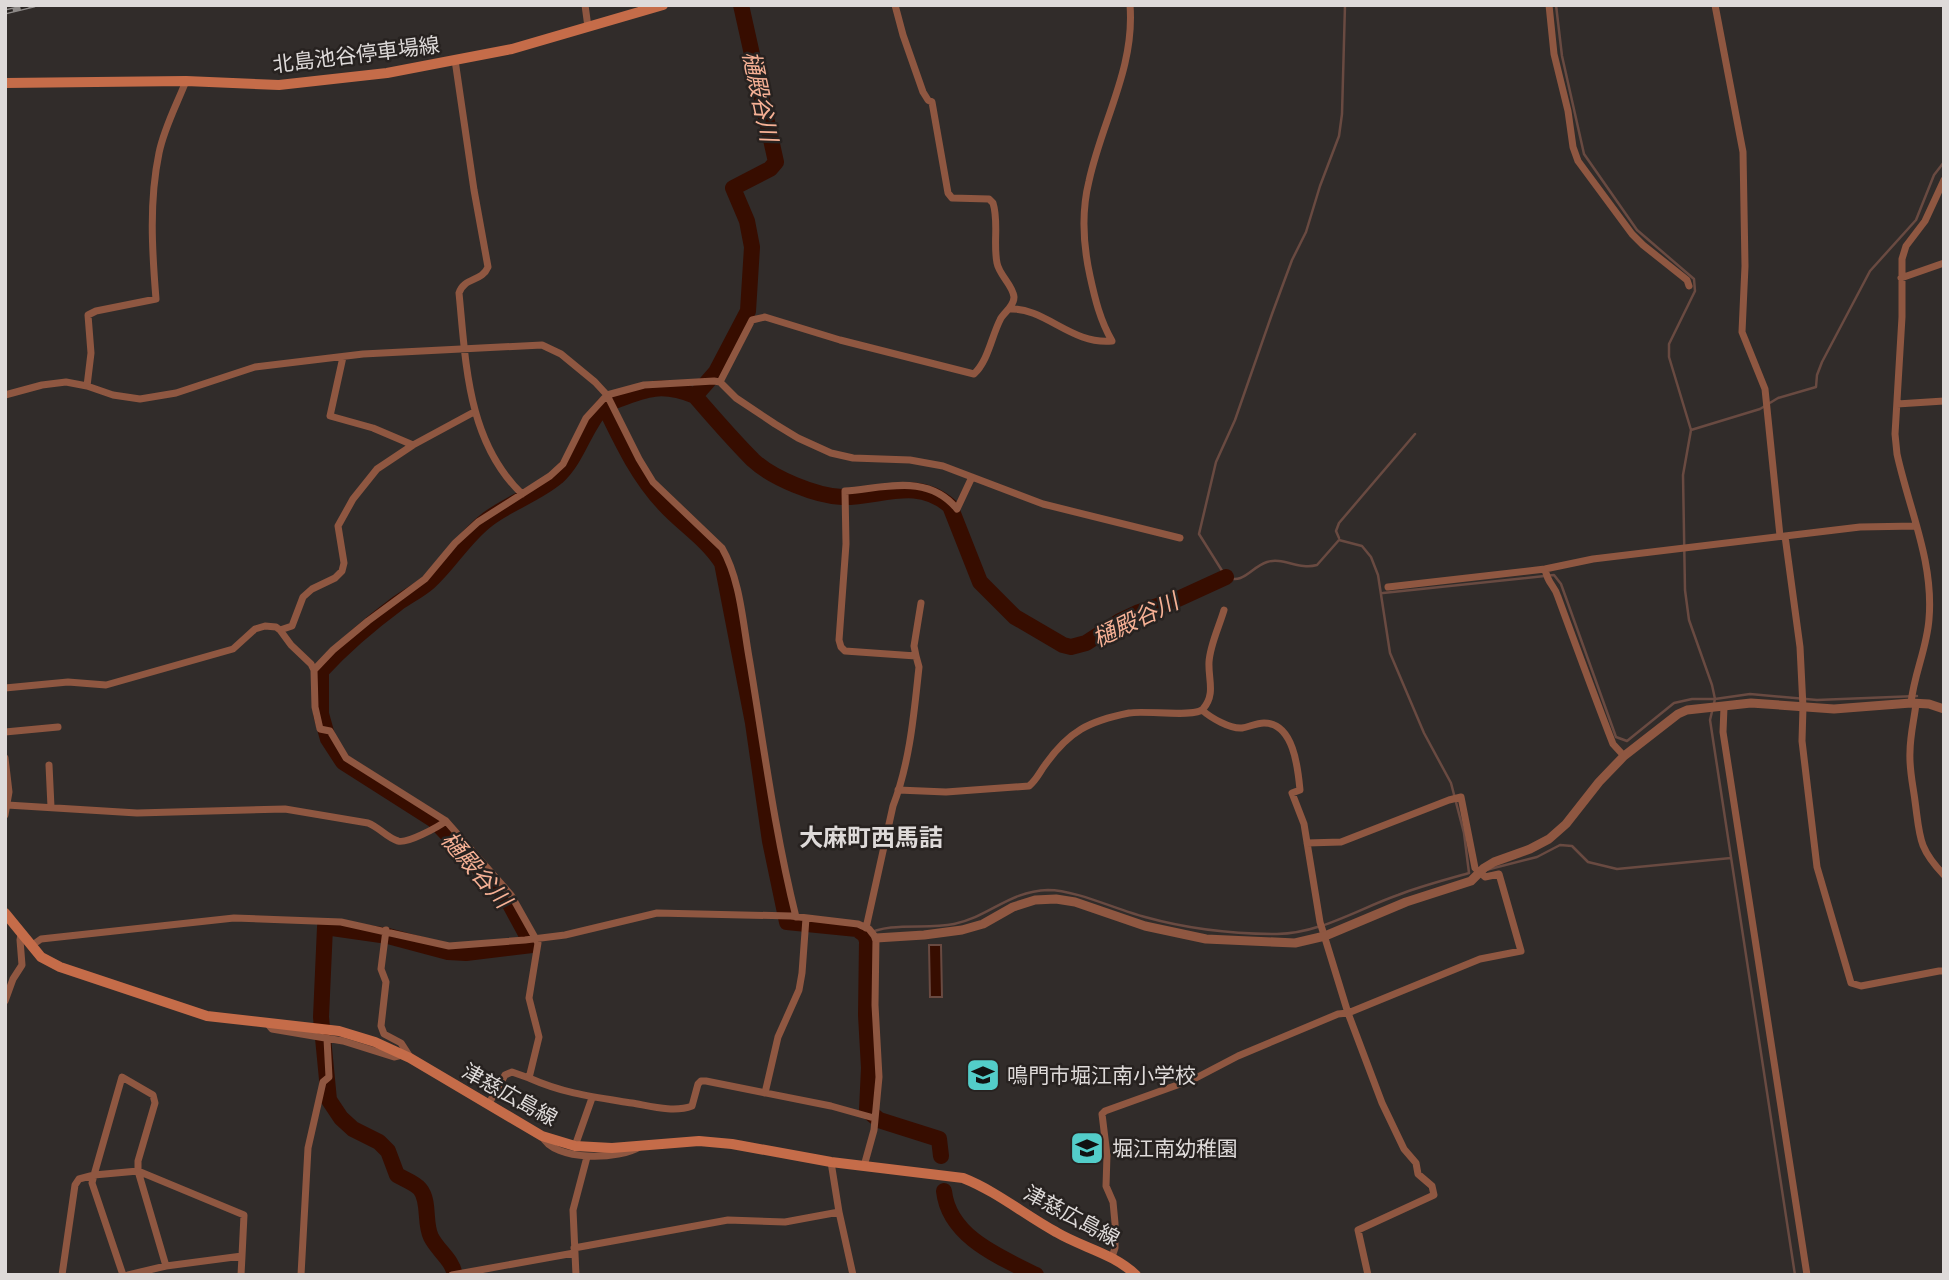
<svg xmlns="http://www.w3.org/2000/svg" width="1949" height="1280" viewBox="0 0 1949 1280" font-family="'IBM Plex Sans','Noto Sans JP',sans-serif">
<style>
.water{fill:#370d00;stroke:#694a41;stroke-width:2}
.lines{fill:none;stroke-linecap:round;stroke-linejoin:round}
.stream{stroke:#694a41;stroke-width:2.5}
.river{stroke:#370d00;stroke-width:16}
.minor{stroke:#8f5741;stroke-width:7}
.tertiary{stroke:#8f5741;stroke-width:9}
.secondary{stroke:#c56c49;stroke-width:10}
.rail-casing{stroke:#8e8a88;stroke-width:5}
.rail{stroke:#272220;stroke-width:2.5;stroke-dasharray:8;stroke-linecap:butt}
.labels{text-anchor:middle;dominant-baseline:central;stroke-width:5;stroke-linejoin:round;paint-order:stroke}
.street-label{font-size:21px;fill:#dedad9;stroke:#272220}
.poi-label{font-size:21px;fill:#dedad9;stroke:#272220;text-anchor:start}
.water-label{font-size:23px;font-style:italic;fill:#f7b195;stroke:#272220}
.quarter-label{font-size:24px;font-weight:bold;fill:#dedad9;stroke:#272220}
</style>
<rect width="100%" height="100%" fill="#312c2a"/>
<path class="water" d="M929,945H941L942,997H930Z"/>
<g class="lines">
<path class="stream" d="M1691,430L1760,409L1778,398L1816,387L1817,375L1822,362L1870,271L1916,220L1934,175L1944,162
M1339,538L1336,531L1339,523L1415,434
M1383,593L1554,575L1561,584L1616,737L1627,741L1674,703L1692,699H1715L1712,685L1689,620L1685,590L1683,475L1691,430L1669,357V344L1695,291L1694,279L1637,230L1584,154L1562,56L1556,5
M1486,870L1537,857L1560,845L1572,846L1588,862L1617,869L1731,858
M865,935C892,921 925,930 954,924C989,917 1009,891 1048,890C1076,890 1117,910 1145,917C1188,929 1233,934 1277,934C1321,933 1358,909 1398,895C1421,886 1445,880 1469,873L1464,833L1451,783L1424,733L1390,653L1378,575L1371,557L1362,546L1339,540L1317,565C1299,570 1283,557 1267,562C1251,567 1244,585 1226,577L1199,534L1216,462L1235,420L1272,314L1292,260L1306,232L1320,186L1339,136L1342,114L1345,5
M1795,1275L1710,720L1715,699L1750,694L1817,700L1917,696"/>
<path class="river" d="M741,5L776,162L770,169L733,188L747,221L752,247L748,311L716,372L695,396C714,418 733,440 753,460C772,478 816,496 842,497C880,498 916,476 950,506L980,582L1015,617L1063,645L1071,647L1086,643L1120,621L1139,612L1178,599L1226,577
M695,396C657,380 640,392 604,405C621,440 637,475 664,504C682,524 707,539 722,563L753,723L770,841L787,922L857,929L865,935L867,941L866,1015L869,1068L867,1110L879,1120L939,1139L941,1156
M944,1191C949,1237 1000,1257 1036,1275
M455,1275C452,1259 438,1251 431,1237C424,1223 430,1201 420,1189C415,1183 404,1179 397,1175L388,1151L379,1142L353,1129L341,1118L329,1100L321,1017L325,927L388,936L448,952L466,953L532,945L506,897L434,820L343,762L328,739L321,714V671C344,646 371,623 398,603C408,596 420,590 429,582C451,562 464,537 488,519C509,503 537,494 557,477C578,458 584,427 604,405"/>
<path class="minor" d="M585,5L588,27
M1549,5L1554,54L1568,111L1573,147L1578,161L1632,234L1643,245L1687,280L1689,286
M1715,5L1743,152L1745,266L1742,332L1765,389L1780,536
M455,60L474,190L488,267C482,282 464,277 459,293C466,363 467,441 522,494
M1901,278L1944,263
M1009,309C1045,307 1071,345 1112,341C1100,320 1095,299 1090,276C1083,244 1081,213 1089,181C1102,121 1135,68 1130,5
M720,382L752,320L765,317L840,340L974,374C988,361 991,338 1000,320C1003,313 1014,307 1014,297C1013,285 999,275 997,263C993,243 999,222 993,203L989,199L952,198L948,193L932,102L928,100L923,92L903,35L895,5
M87,386L91,353L88,315L96,311L156,299C152,250 149,201 159,153C164,128 177,104 186,81
M5,395L42,385L66,382L87,386L113,395L140,399L176,393L255,367L363,354L542,345L561,354L595,382L607,395L639,459L653,482L722,548C741,581 743,626 750,663C764,748 775,833 796,917
M1897,404L1944,401
M413,445L474,412
M1785,536L1800,647L1803,707L1802,741L1817,867L1851,983L1861,986L1939,971H1944
M1545,569C1548,585 1554,584 1558,597C1576,646 1594,695 1613,744L1624,756
M1388,587L1545,569L1593,559L1785,536L1860,527L1916,526
M921,603L914,646L916,656L845,651L841,647L839,640L846,544L845,491C885,488 928,473 957,509L972,477
M280,630L292,626L303,597L312,589L335,578L342,571L344,563L338,526L353,499L377,469L413,445L373,428L330,416L343,357
M5,688L68,682L106,685L233,649L255,629L265,626L276,627L280,630L291,645L311,664L314,670
M1911,703C1914,674 1927,648 1929,619C1934,562 1909,509 1897,454L1895,434L1902,317V259L1906,246L1925,221L1944,180
M1916,704C1914,720 1910,736 1910,752C1909,769 1913,785 1915,801C1920,837 1918,848 1944,875
M1724,707L1723,732L1807,1275
M1202,710C1211,718 1230,729 1242,728C1249,727 1256,723 1264,723C1294,723 1298,769 1300,790L1292,793L1304,824L1320,922L1348,1013L1480,959L1521,951L1499,874L1485,877L1475,868L1461,797L1449,800L1341,842L1307,843
M5,732L58,727
M5,758L9,792L5,815
M49,765L51,807
M898,790L946,792L1029,786C1037,779 1039,773 1045,765C1069,731 1089,721 1129,713C1146,710 1194,718 1203,709C1216,694 1208,679 1209,662C1210,645 1219,627 1224,610
M7,805L137,813L285,809L368,823C379,827 387,838 398,841C407,844 438,827 446,821L511,895L538,943L529,998L539,1037L529,1078L512,1072L505,1075L488,1105
M446,821L346,758L330,731L320,729L315,707L314,670L333,650L368,621L425,579L455,543L478,522L550,476L563,464L586,418L607,395L644,385L714,381L720,382L736,398L775,424L798,438L831,453L853,458L910,460L943,466L1043,504L1180,538
M866,928L893,806C910,762 914,713 919,667L916,656
M386,930L381,969L386,982L381,1026L384,1034L401,1043L410,1057
M31,946L41,939L234,918L341,922L449,946L525,940L565,935L657,913L791,916L858,924L869,929L876,938L875,1005L879,1077L874,1130L864,1166
M5,1001L13,979L22,965L20,940L21,934
M267,1023L272,1029L343,1041L394,1057L402,1055
M529,1078C565,1094 594,1097 632,1103C650,1106 674,1113 692,1106L698,1084L701,1081H706L831,1106L874,1118
M765,1093L778,1037L799,990L802,973L806,918
M542,1136C554,1162 620,1160 641,1146
M575,1146L592,1098
M831,1162L839,1212L853,1275
M574,1248L728,1220L785,1222L839,1212
M1112,1257L1115,1248V1223L1113,1202L1106,1186L1107,1155L1102,1114L1105,1111L1194,1079L1238,1056L1338,1014L1348,1013L1382,1103L1404,1149L1416,1163L1418,1174L1432,1186L1434,1195L1358,1230L1368,1275
M62,1275L75,1185L79,1179L94,1175L122,1077L153,1095L155,1103L138,1161V1171L166,1266
M123,1275L92,1183L94,1175L138,1171L244,1215L242,1256
M128,1275L166,1266L242,1256L241,1275
M301,1275L308,1148L323,1082L329,1077L327,1039
M452,1275L574,1253
M576,1275L573,1210L587,1157"/>
<path class="tertiary" d="M876,938L924,935L962,930L983,924L1013,907L1035,900L1056,899L1075,902L1145,926L1206,939L1295,943L1325,936L1406,902L1471,881L1484,868L1494,862L1530,849L1549,839L1566,824L1599,782L1624,756L1678,714L1687,710L1751,703L1834,709L1911,703L1929,704L1944,709"/>
<path class="secondary" d="M5,83L186,81L279,85L387,73L512,49L663,5
M5,913L41,957L60,967L207,1016L339,1031L375,1042L410,1058L542,1136L575,1146L612,1148L699,1141L732,1144L831,1162L963,1178C996,1191 1025,1215 1056,1232C1083,1248 1113,1253 1136,1275"/>
<g class="rail-casing">
<path id="rail" d="M5,12L34,5"/>
</g>
<use href="#rail" class="rail"/>
</g>
<defs>
<g id="school-square" transform="scale(1.75)"><rect x="-9" y="-9" width="18" height="18" rx="4" fill="#53cdc9" stroke="#272220"/><path d="M0-5L7-2L0 1L-7-2ZM-4 1L0 2.5L4 1V4Q0 6-4 4Z" fill="#111"/></g>
</defs>
<g fill-rule="evenodd">
<use href="#school-square" x="983" y="1075"/>
<use href="#school-square" x="1087" y="1148"/>
</g>
<g class="labels">
<g class="street-label">
<text transform="translate(356 54) rotate(-7)">北島池谷停車場線</text>
<text transform="translate(510 1094) rotate(29)">津慈広島線</text>
<text transform="translate(1072 1215) rotate(28)">津慈広島線</text>
</g>
<g class="poi-label">
<text x="1007" y="1075">鳴門市堀江南小学校</text>
<text x="1112" y="1148">堀江南幼稚園</text>
</g>
<g class="water-label">
<text transform="translate(761 96) rotate(78)">樋殿谷川</text>
<text transform="translate(1135 619) rotate(-26)">樋殿谷川</text>
<text transform="translate(477 869) rotate(49)">樋殿谷川</text>
</g>
<g class="quarter-label">
<text x="871" y="837">大麻町西馬詰</text>
</g>
</g>
<rect width="1949" height="1280" fill="none" stroke="#dedad9" stroke-width="14"/>
</svg>
